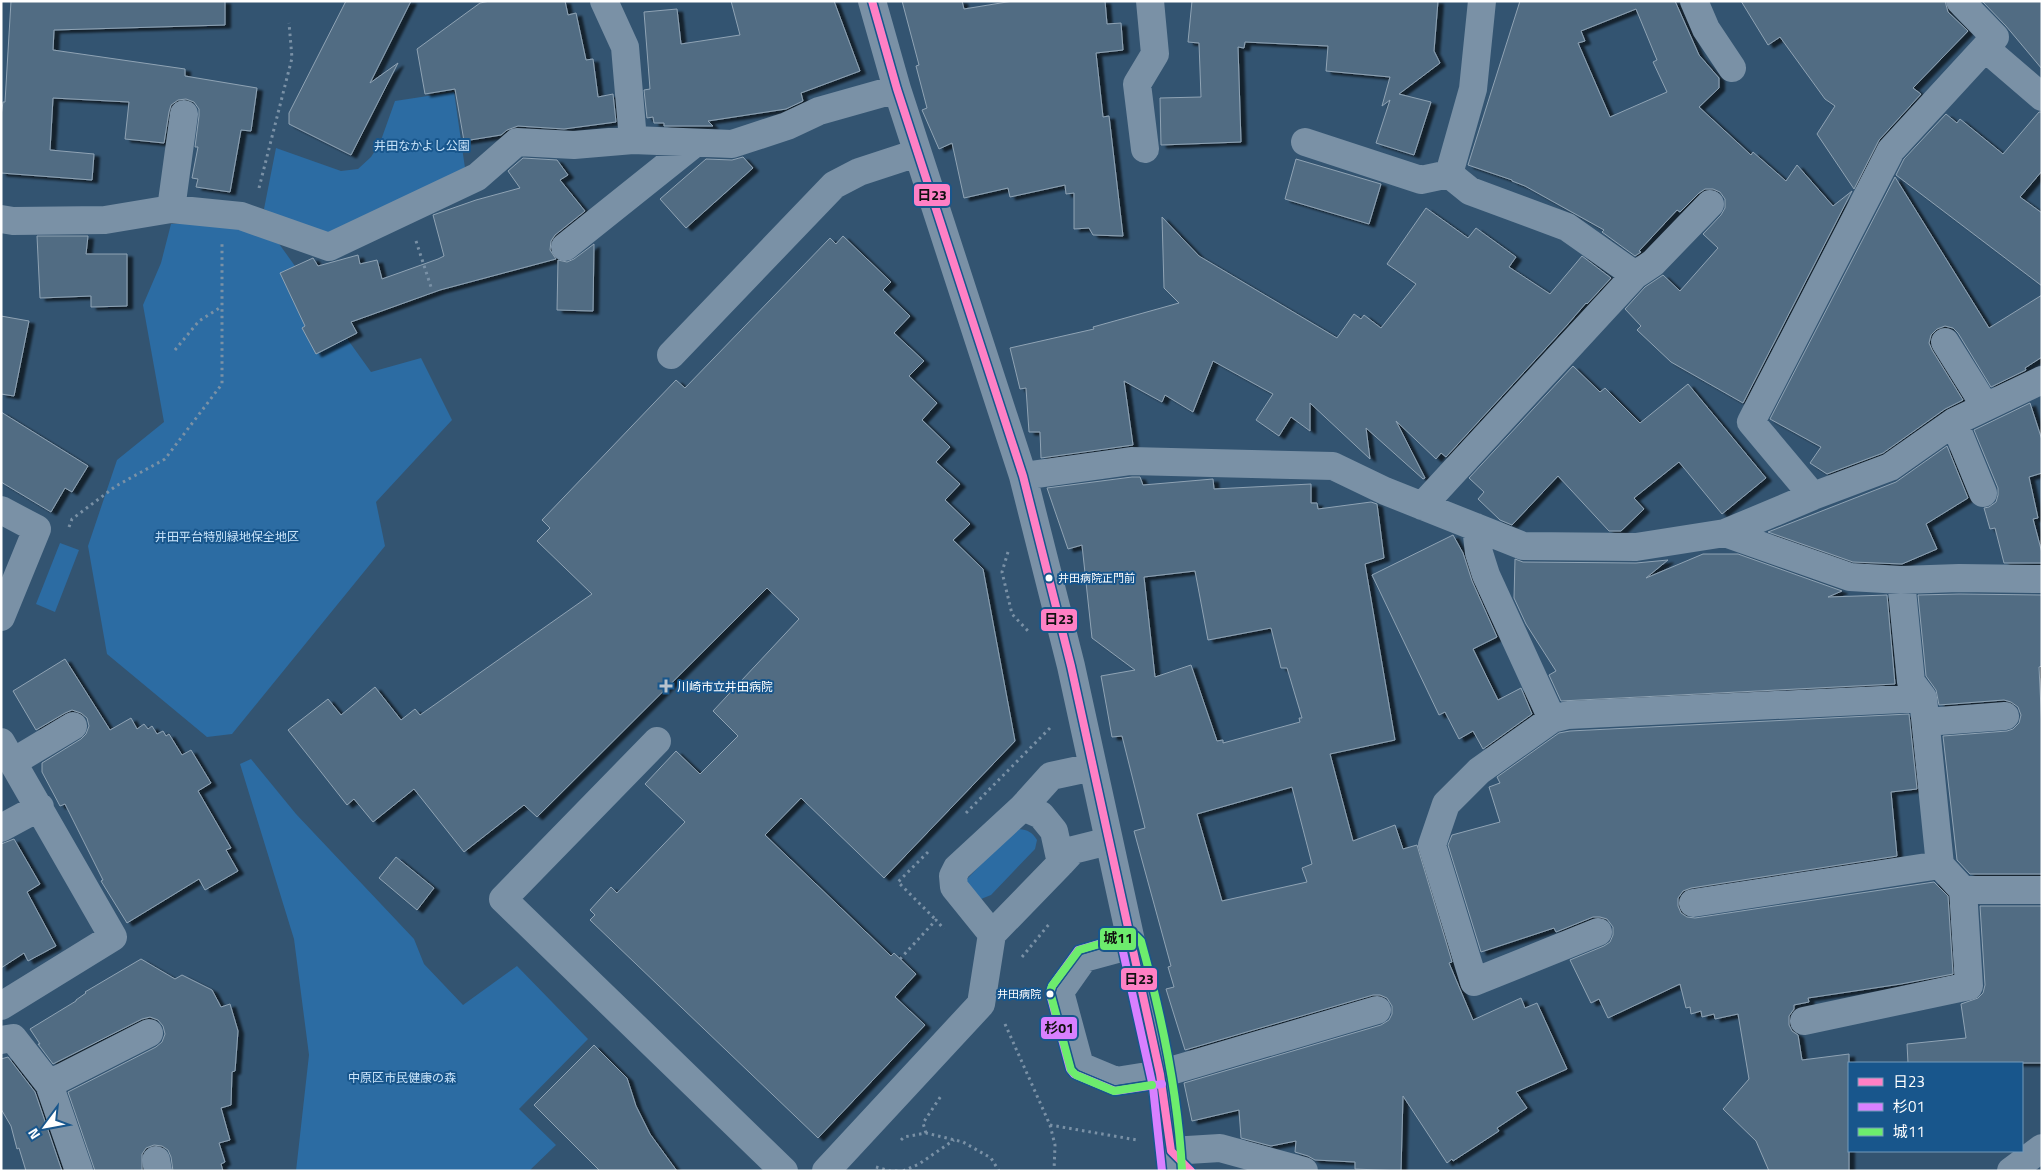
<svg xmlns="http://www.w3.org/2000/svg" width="2043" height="1172" viewBox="0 0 2043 1172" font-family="'Titillium Web','Noto Sans JP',sans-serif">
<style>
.green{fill:#2c6ca3}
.building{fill:#516c83;stroke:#8fa3b4;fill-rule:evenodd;filter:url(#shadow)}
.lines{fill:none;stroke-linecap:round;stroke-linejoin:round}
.path{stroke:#7a91a6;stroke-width:3;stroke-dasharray:2.5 4;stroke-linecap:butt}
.minor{stroke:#7a91a6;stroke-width:28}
.bus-1-casing{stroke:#18568c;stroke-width:11}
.bus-2-casing{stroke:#18568c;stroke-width:11}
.bus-3-casing{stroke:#18568c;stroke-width:11}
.bus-1{stroke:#ff80c5;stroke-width:8}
.bus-2{stroke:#d880ff;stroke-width:8}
.bus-3{stroke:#6dec6d;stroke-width:8}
.bus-dot{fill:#fff;stroke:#18568c;stroke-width:2}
.poi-dot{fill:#b8c3cd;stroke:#18568c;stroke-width:2}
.labels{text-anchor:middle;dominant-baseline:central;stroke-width:4;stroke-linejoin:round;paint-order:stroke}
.bus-label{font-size:11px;fill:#fff;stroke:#18568c;text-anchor:start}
.park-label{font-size:12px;fill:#cae4fa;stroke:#18568c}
.poi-label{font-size:12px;fill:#fff;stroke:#18568c;text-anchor:start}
.line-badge{stroke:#18568c;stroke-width:2}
.pale-badge-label{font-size:14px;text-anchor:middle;font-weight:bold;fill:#111}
</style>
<defs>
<filter id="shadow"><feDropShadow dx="5.5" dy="3" stdDeviation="1" flood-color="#0009"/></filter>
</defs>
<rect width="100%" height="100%" fill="#335471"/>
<path class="green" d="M454,92L465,168L329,235L315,234L264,209L276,148L341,171L358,169L371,157L380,143L395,101Z
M240,223L272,234L371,372L421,358L452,420L376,502L385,546L232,734L207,737L107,654L88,546L117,460L164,422L143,305L161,263L171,224Z
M60,543L79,550L55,612L36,604Z
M251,759L296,814L414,939L424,964L463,1005L517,966L588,1039L519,1109L556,1145L529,1171H296L309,1055L294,939L240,764Z
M1019,829C1028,830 1032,832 1037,840L1035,849L991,895L981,899L965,889L967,879L1013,831Z"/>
<path class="building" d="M11,1H225V25L54,30L53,50L185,69V76L257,88L251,131L241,130L230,192L196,187L198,179L192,178L198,147H195L199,116V109L194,102L186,99L178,100L171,105L169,112L164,143L125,139L129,102L53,98L50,150L94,154L92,180L1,173V116L3,102H5Z
M346,1H411L370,83L398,63L351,155L289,124V113Z
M490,1H565L568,15L576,13L586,60L593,59L598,97L613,94L616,122L564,129L518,126L507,130L501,135L464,141L455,89L425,94L417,49L480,3Z
M731,1H834L860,71L801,93L803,101L786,109L708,121L713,126H664V123H654L653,117L647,118L644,90L650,89L644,12L677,9L681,44L740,35Z
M902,1H962L964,9L1013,1H1105L1107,24L1121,23L1123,50L1096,53L1103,117L1109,116L1123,236L1093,235L1089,228L1074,229V193L1066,194L1065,185L1010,197L1008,188L964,198L952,143L939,149L922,110L927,108L916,66L919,65Z
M1192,1H1438L1434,51L1440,63L1399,94L1431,102L1414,155L1376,143L1390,100L1382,106L1390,77L1326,71L1328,46L1245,42L1244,48L1238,47L1241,142L1161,145L1160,98L1201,97L1199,43L1188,42Z
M1520,1H1675L1699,55L1719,78V88L1699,107L1751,155L1753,152L1786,181L1797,165L1833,206L1852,191L1743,403L1671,362L1637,330L1641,326L1625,309L1645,287L1663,275L1680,291L1718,248L1703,234L1721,215L1725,208V199L1720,192L1713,189H1705L1699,193L1680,212L1677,210L1639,251L1641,252L1635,256L1602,232L1604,230L1525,186L1512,181V180L1468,165ZM1636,9L1657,60L1653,62L1667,92L1610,117L1578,43L1585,41L1581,31Z
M1741,1H1945L1948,12L1968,31L1913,88L1921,94L1879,140L1854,189L1817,134L1835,106L1825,99L1780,37L1768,45Z
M1982,1H2042V69L2006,26Z
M2039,112H2042V171L2020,197L2042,213V286L1896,175L1904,159L1946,114L1957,123L1960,119L2003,154Z
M743,157L753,168L686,228L660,199L706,159L732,160Z
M523,158L557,160L568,175L560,180L585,211L555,235L551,241L550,250L556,259L440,290L351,322L357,333L316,354L302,328L305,326L280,273L313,258L318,266L358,255L360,264L377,260L382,279L438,259L444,256L433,215L476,200L520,188L508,171Z
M1296,159L1381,184L1369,224L1285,199Z
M1895,177L1989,328L2042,295V357L2025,368L2026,370L1991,387L1958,333L1953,328L1945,326L1937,329L1931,335L1929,343L1932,350L1963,400L1945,409L1883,453L1827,474L1810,463L1821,447L1770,419Z
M1426,208L1468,238L1476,228L1516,257L1509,267L1550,294L1582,256L1611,278L1587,304L1586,303L1568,324L1446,457L1441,453L1436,459L1396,421L1425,478L1423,479L1366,428L1370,459L1310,403V431L1291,417L1279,436L1256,420L1273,394L1213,361L1193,412L1165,395L1162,402L1124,381L1133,445L1041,458L1040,432H1029L1026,388L1020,389L1010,348L1094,329L1093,327L1179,303L1164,288L1162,217L1199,256L1337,338L1354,314L1361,319L1364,315L1381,328L1416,284L1387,264Z
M37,236H88L86,254H127V306L91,307V296L40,298Z
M843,236L891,282L883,290L910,316L894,333L924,361L909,376L937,403L922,420L950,447L936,462L960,484L945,500L970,524L953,540L983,569L1015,741L884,878L801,798L765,835L891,956L894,953L916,974L895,997L925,1025L818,1138L590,920L595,915L590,910L611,887L617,893L685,822L645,784L676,751L700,774L738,736L713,711L799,619L767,588L537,817L524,805L464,852L414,789L373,822L354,799L347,805L288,730L328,699L341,715L375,687L401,720L415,709L420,715L592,594L537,541L550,528L542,520L676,380L685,388L830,238L836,244Z
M594,244L593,311L557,310L558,260L567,262L574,259Z
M1,316L29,321L14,396L1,394Z
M1573,366L1600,392L1605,388L1640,423L1688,384L1766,478L1722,514L1679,462L1634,498L1644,509L1621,531H1609L1558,476L1512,525L1500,520L1478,499L1484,492L1469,478Z
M2030,403L2042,440V473L2029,477L2038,518L2033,519L2042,553V563H2004L1995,528L1990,529L1984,508L1989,507L1996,502L1998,495V488L1974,430Z
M1,412L88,466L72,492L65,488L51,512L1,482Z
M1947,446L1968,498L1926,524L1937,549L1902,564L1853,562L1768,532L1896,482Z
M1132,477H1140L1143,485L1213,479L1214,489L1311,484V503H1317L1318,509L1371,502L1377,504L1384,558L1365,564L1395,740L1330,754L1353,841L1395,825L1403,849L1417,845L1452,962L1449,963L1473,1020L1521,998L1525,1008L1537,1003L1567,1069L1516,1092L1527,1108L1497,1128L1499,1131L1453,1161L1452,1159L1447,1163L1403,1096L1401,1171L1355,1169V1162L1315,1160L1308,1156L1295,1152L1296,1141L1271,1146L1241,1138L1239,1110L1192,1121L1184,1083L1381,1025L1389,1020L1392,1014V1006L1387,998L1380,995H1373L1185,1050L1166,989L1174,987L1168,967L1171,966L1134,831L1145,828L1122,736L1112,737L1101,676L1135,670L1092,638L1082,545L1068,549L1047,488ZM1195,571L1208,640L1271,628L1281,668H1287L1302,718H1299L1300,722L1223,743V740L1217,741L1191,665L1155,677L1144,577ZM1292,787L1312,864L1302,868L1307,882L1222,901L1197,814Z
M1453,535L1463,553L1472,581L1497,637L1473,649L1498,700L1521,688L1532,714L1483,749L1473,731L1459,739L1445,712L1439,715L1372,575Z
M1703,554H1738L1842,591L1828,597L1887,595L1895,684L1561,701L1549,675L1556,671L1526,624L1514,598L1515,559L1523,562L1636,563L1668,560L1646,578Z
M1959,594L2042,595V666L2039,667L2042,730V874H1970L1957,860L1943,736L2007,731L2013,729L2019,723L2021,715L2018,707L2011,702L2004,700L1939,705L1936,690L1926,676L1918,595Z
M65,659L110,730L131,718L137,729L144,724L148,729L152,726L157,734L163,731L166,736L169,734L182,755L191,750L211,783L198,791L231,848L226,850L238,871L205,890L199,879L127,923L101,881L103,880L65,804L60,806L42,772V763L81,739L86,734L89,726L87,718L81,713L72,710L65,713L36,730L13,691Z
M1909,714L1917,789L1891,792L1897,856L1691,888L1683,891L1678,898V906L1681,913L1687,917L1695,918L1934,882L1948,896L1953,974L1901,984L1808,998L1809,1002L1794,1005V1009L1789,1016V1025L1792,1031L1798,1035L1802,1060L1849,1054V1171H1769L1756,1141L1723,1109L1749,1079L1738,1014L1715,1019L1714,1014L1702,1017L1701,1011L1691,1014L1690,1007L1686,1008L1680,984L1608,1018L1599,999L1591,1003L1570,960L1604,946L1610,942L1613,935V927L1607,919L1600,917H1593L1556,932L1554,928L1481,952L1448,845L1452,835L1500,822L1489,787L1500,783L1497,777L1559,733L1570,731Z
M14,839L40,884L27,892L56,946L28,961L24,953L1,968V844Z
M396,857L434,888L417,910L379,878Z
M1980,906H2042V1063H1908L1907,1044L1966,1038L1961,1004L1978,998L1983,993L1985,985Z
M141,959L175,979L182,975L212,990L221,1007L230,1004L238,1031L235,1071L232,1072L231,1105L221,1108L230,1140L219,1143L225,1162L221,1164L223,1171H173L171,1157L168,1150L162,1146L154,1145L146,1148L142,1154V1171H95L68,1092L156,1047L162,1042L165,1034L163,1026L158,1020L150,1017L142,1019L53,1064L38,1044H40L30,1029L76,1001V1000L86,993L85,992Z
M594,1045L627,1078L636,1106L650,1134L677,1171H600L534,1105Z
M8,1057L35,1092L62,1171H26L19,1148L17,1149L11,1126L1,1109V1059Z"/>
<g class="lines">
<path class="path" d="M259,188L292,58L289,23
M416,241L432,290
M175,350L199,321L221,307
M69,527L72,519L116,486L165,459L222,384V244
M1008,552L1002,572L1012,614L1029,632
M966,813L1051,727
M928,852L898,882L936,920
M1022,957L1050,923
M900,959L936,920L944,929
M1005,1024L1050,1125L1137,1140
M1050,1125L1055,1145L1054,1171
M926,1133L923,1123L941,1096
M901,1140L904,1137L926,1133L963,1142L991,1158L999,1171
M876,1167L890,1171H901
M903,1171L919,1164L954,1140"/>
<path class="minor" d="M604,1L625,47L633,140
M872,1L897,89L1023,476L1071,666L1160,1074L1171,1151L1172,1171
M1694,1L1706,29L1732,68
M1985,48L2042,97
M1305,142L1421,180L1449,174
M1145,149L1137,84L1155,54L1150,1
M171,209L184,114
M1,219L13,221L105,220L171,209L241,216L329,247L477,177L517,142L574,145L633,140L732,144L787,126L819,111L897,89
M565,247L695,143
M1635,275L1653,263L1710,204
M1945,342L1985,406
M671,355L834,185L859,172L917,153
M1954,422L1983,493
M1023,476L1131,461L1333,466L1385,491L1523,546L1636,547L1725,533L1813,496L1890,467L1954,422L2042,380
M1813,496L1751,422L1891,150L1995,37L1960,1
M1422,506L1635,275L1567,227L1470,191L1449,174L1473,89L1482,1
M1,510L37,529L1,617
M1476,527L1479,553L1486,575L1552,719
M1725,533L1850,577L1901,580L1959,578L2042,579
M1926,722L2005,716
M657,741L503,899L784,1171
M1,742L113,937L1,1006
M13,762L73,726
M1023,807L1051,776L1093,767
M1,828L40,807
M1061,863L1054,831L1041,815L1023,807L957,868L953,876L954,887L992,934L1061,863L1073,850L1109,841
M1963,890H2042
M1693,903L1940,865
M1598,932L1474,982L1432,845L1446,804L1479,771L1552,719L1568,715L1923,698
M1132,945L1084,958L1060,992L1080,1066L1116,1081L1160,1074L1377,1010
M1804,1021L1969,986L1963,890L1940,865L1923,698L1911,682L1901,580
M1,1040L13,1038L49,1084L79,1171
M49,1084L149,1033
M1171,1151L1220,1148L1304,1171
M156,1160L158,1171
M826,1171L981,1004L992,934
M2011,1171L2042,1148"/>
<g class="bus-1-casing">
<path id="bus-1" d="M872,1L897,89L1023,476L1071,666L1160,1074L1171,1151L1191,1171"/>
</g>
<g class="bus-2-casing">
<path id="bus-2" d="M1129,935L1078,950L1052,986L1050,994L1070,1069L1074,1074L1115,1091L1162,1084
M1122,947L1153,1087L1162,1171"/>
</g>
<g class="bus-3-casing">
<path id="bus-3" d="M1152,1085L1114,1091L1076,1075L1071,1070L1050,992L1052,986L1079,950L1130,935L1136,936L1141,941C1161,1013 1178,1095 1182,1170"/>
</g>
<use href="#bus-1" class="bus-1"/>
<use href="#bus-2" class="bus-2"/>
<use href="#bus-3" class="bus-3"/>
</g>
<g class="bus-dot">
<circle cx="1049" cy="578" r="4.5"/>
<circle cx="1050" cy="994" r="4.5"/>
</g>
<path class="poi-dot" d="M663.5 678.5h5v5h5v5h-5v5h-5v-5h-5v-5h5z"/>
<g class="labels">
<g class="bus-label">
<text x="1058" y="578">井田病院正門前</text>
<text x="1041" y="994" text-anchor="end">井田病院</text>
</g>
<g class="park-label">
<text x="422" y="145">井田なかよし公園</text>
<text x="227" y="536">井田平台特別緑地保全地区</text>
<text x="402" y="1077">中原区市民健康の森</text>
</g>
<g class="poi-label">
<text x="677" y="686">川崎市立井田病院</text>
</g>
</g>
<g class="line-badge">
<rect x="913" y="183" width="38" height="24" rx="5" fill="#ff80c5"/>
<rect x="1040" y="608" width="38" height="24" rx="5" fill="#ff80c5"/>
<rect x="1099" y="927" width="38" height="24" rx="5" fill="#6dec6d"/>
<rect x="1120" y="967" width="38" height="24" rx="5" fill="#ff80c5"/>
<rect x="1040" y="1016" width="38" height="24" rx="5" fill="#d880ff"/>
</g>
<g class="pale-badge-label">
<text x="932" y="200">日23</text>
<text x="1059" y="624">日23</text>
<text x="1118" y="943">城11</text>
<text x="1139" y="984">日23</text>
<text x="1059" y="1033">杉01</text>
</g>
<rect width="2043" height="1172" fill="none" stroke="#ffffff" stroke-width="5"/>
<rect x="1848" y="1062" width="175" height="90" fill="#18568c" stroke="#749aba"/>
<rect x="1858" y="1078" width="25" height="8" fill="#ff80c5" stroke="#749aba"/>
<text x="1893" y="1087" font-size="15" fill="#ffffff">日23</text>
<rect x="1858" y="1103" width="25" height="8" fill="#d880ff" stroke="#749aba"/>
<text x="1893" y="1112" font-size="15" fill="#ffffff">杉01</text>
<rect x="1858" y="1128" width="25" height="8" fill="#6dec6d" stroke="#749aba"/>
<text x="1893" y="1137" font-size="15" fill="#ffffff">城11</text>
<g transform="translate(45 1127) rotate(238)" stroke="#18568c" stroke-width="4" paint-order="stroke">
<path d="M0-4L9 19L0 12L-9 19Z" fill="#ffffff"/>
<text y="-8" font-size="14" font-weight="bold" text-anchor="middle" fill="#ffffff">N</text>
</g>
</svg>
